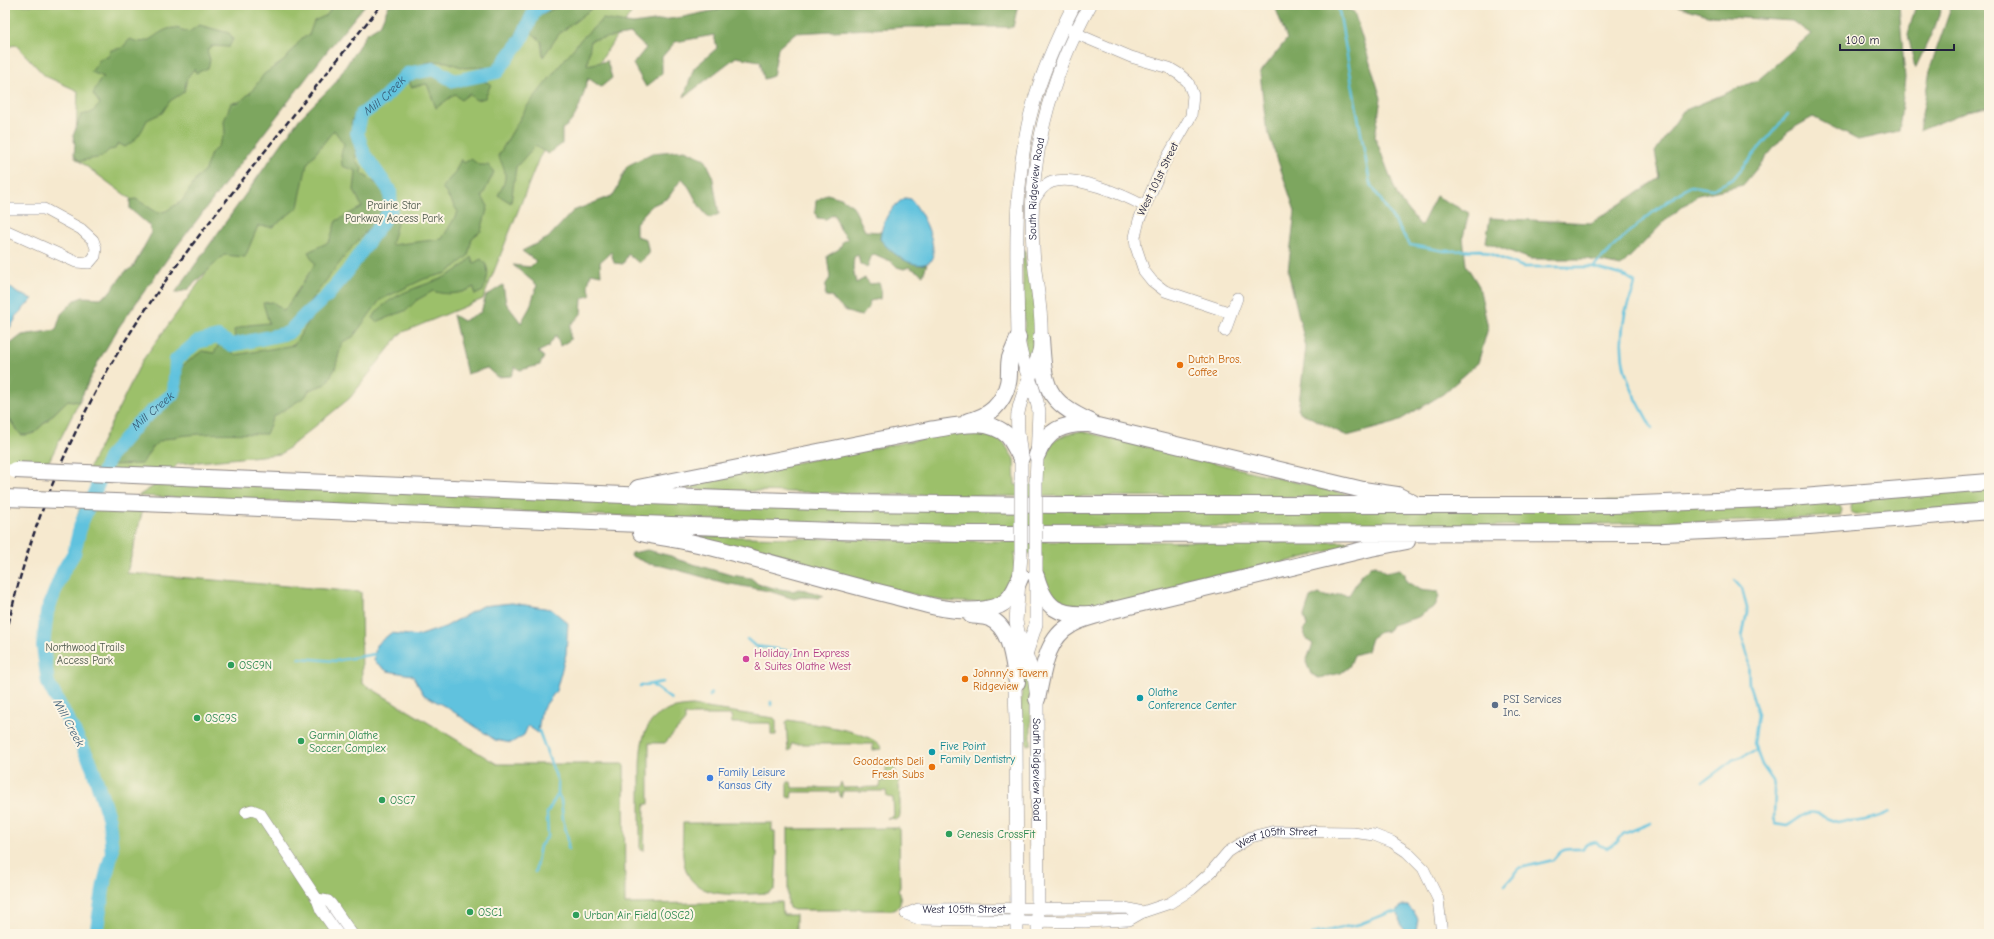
<svg xmlns="http://www.w3.org/2000/svg" width="1994" height="939" viewBox="0 0 1994 939" font-family="'Comic Neue',sans-serif">
<style>
.green{fill:#9cc06b;stroke:#5f7153}
.forest{fill:#7da65f;stroke:#50644d}
.water{fill:#60c2de;stroke:#41728c}
.lines{fill:none;stroke-linecap:round;stroke-linejoin:round}
.stream{stroke:#60c2de;stroke-width:2.5}
.river{stroke:#60c2de;stroke-width:14}
.minor-casing{stroke:#8c8685;stroke-width:12}
.major-casing{stroke:#8c8685;stroke-width:14}
.highway-casing{stroke:#8c8685;stroke-width:18}
.minor{stroke:#fff;stroke-width:11}
.major{stroke:#fff;stroke-width:13}
.highway{stroke:#fff;stroke-width:16}
.rail{stroke:#22223b;stroke-width:2.5;stroke-dasharray:6 3;stroke-linecap:butt}
.major-bridge-casing{stroke:#8c8685;stroke-width:14;stroke-linecap:butt}
.highway-bridge-casing{stroke:#8c8685;stroke-width:18;stroke-linecap:butt}
.major-bridge{stroke:#fff;stroke-width:13}
.highway-bridge{stroke:#fff;stroke-width:16}
.food-dot{fill:#e8710a;stroke:#fcf5e5;stroke-width:1.5}
.hotel-dot{fill:#d1479c;stroke:#fcf5e5;stroke-width:1.5}
.leisure-dot{fill:#2e9e5b;stroke:#fcf5e5;stroke-width:1.5}
.culture-dot{fill:#0f9aa8;stroke:#fcf5e5;stroke-width:1.5}
.service-dot{fill:#5c6f8a;stroke:#fcf5e5;stroke-width:1.5}
.shop-dot{fill:#3f7fe0;stroke:#fcf5e5;stroke-width:1.5}
.labels{text-anchor:middle;dominant-baseline:central;stroke-width:4;stroke-linejoin:round;paint-order:stroke}
.street-label{font-size:11px;fill:#22223b;stroke:#fcf5e5}
.park-label{font-size:11px;fill:#4d594c;stroke:#fcf5e5}
.food-label{font-size:11px;fill:#c56008;stroke:#fcf5e5;text-anchor:start}
.hotel-label{font-size:11px;fill:#b23c85;stroke:#fcf5e5;text-anchor:start}
.leisure-label{font-size:11px;fill:#27864d;stroke:#fcf5e5;text-anchor:start}
.culture-label{font-size:11px;fill:#0d838f;stroke:#fcf5e5;text-anchor:start}
.service-label{font-size:11px;fill:#4e5e75;stroke:#fcf5e5;text-anchor:start}
.shop-label{font-size:11px;fill:#366cbe;stroke:#fcf5e5;text-anchor:start}
.water-label{font-size:12px;font-style:italic;fill:#385a74;stroke:#fcf5e5}
</style>
<rect width="100%" height="100%" fill="#fcf5e5"/>
<filter id="ink" filterUnits="userSpaceOnUse"><feTurbulence type="fractalNoise" baseFrequency=".025" numOctaves="2"/><feDisplacementMap in="SourceGraphic" scale="8" xChannelSelector="R" yChannelSelector="G"/><feConvolveMatrix kernelMatrix="1 2 1 2 8 2 1 2 1" color-interpolation-filters="sRGB"/></filter>
<filter id="wash" filterUnits="userSpaceOnUse"><feTurbulence type="fractalNoise" baseFrequency=".012" numOctaves="4" result="noise"/><feDisplacementMap in="SourceGraphic" scale="16" xChannelSelector="R" yChannelSelector="G"/><feGaussianBlur stdDeviation="0.9" result="paint"/><feColorMatrix in="noise" values="0 0 0 0 0 0 0 0 0 0 0 0 0 0 0 0 0 1.4 0 .05"/><feComposite in="paint" operator="in"/></filter>
<g filter="url(#wash)">
<rect width="100%" height="100%" fill="#f6e9cf"/>
<path class="green" d="M5,5H354L174,231L75,158L78,91L45,76L16,45L5,47Z
M401,5H636L539,158L483,299L401,333L350,398L281,454L178,464L166,476L87,472L142,361Z
M1022,250H1025C1024,263 1029,272 1032,285C1037,308 1037,336 1030,359H1027L1025,349Z
M68,400L79,402L48,463L5,461V409L10,414V420L17,431L34,433Z
M965,431L988,432L1004,443L1014,459L1015,485H1043C1043,478 1041,470 1042,463C1045,442 1062,434 1081,431L1354,496L1326,497L947,496L677,489V485Z
M160,482L544,498L1838,502L1842,510L1840,516H1837L1750,521L1493,526L885,527L138,496Z
M1989,487V505L1856,515L1853,514L1850,509L1851,502L1861,499Z
M81,503L144,505L127,573L361,592L362,683L497,764H624L625,904L782,902L783,915H796V934H98L97,928L104,884L112,852L109,820L91,763L48,683L43,646L47,612L63,571Z
M699,536L936,541L1363,542L1155,596L1088,609L1061,604L1048,591L1042,573V554L1015,553L1013,583L996,600L981,603L943,601L793,567L694,537Z
M1024,677L1028,678L1031,689V744L1027,745C1020,723 1019,699 1024,677Z
M693,706L774,718L776,720V735H771V723H732L731,715H685V721L665,743H649V804H645L644,850H640C640,829 640,808 640,786C640,743 638,708 693,706Z
M789,720C808,724 875,730 882,749L873,750V744H791V750L788,751L786,722Z
M880,760H890C901,776 900,797 900,816L898,819L887,818L894,816L893,798L887,797L886,791H843L841,798L839,792H792L791,798L787,797V783L788,782H791L792,788H839L841,782L843,788L880,787L881,781H886V762H880Z
M683,823H772V831H775V851L777,852L775,889L769,893C742,894 694,902 685,867C681,853 683,837 683,823Z
M899,828L900,887L898,891L900,893C900,900 902,907 894,910H863L858,908L857,910H794L789,908L788,904V829Z"/>
<path class="forest" d="M333,5H365L331,46L170,255L119,327L98,362L79,402L68,400L34,433L27,435H21L10,420V414L5,409V348L22,335L56,330L61,314L75,300L83,297L100,298L108,294L125,272L133,267L151,234L150,226L130,209V200L136,199L158,213L166,211L182,201L197,178L205,170L211,153L219,145L225,133L224,121L231,103L239,102L243,99L251,92L264,74L285,60L302,38L309,35L314,21L327,15Z
M389,5H531C518,28 512,49 495,70L482,67L464,68L447,62L432,61L399,73L382,98L355,114L351,124L359,133L355,139L356,161L362,167L361,173L386,190V210L352,247L301,313L285,330L235,340L234,330L248,325L269,323L263,303L273,302L284,311L315,264L308,252L329,242L336,221L362,207L354,190L356,171L342,166L341,154L344,144L334,130L307,164L298,207L273,227L258,226L245,257L224,255L187,290L175,293L300,118L335,83L367,33L380,25Z
M563,5H594L590,10L559,34L543,57L541,41L531,32L534,17Z
M740,5H1018L1013,27H908L795,33L778,48L773,76L764,79L760,61L736,57L684,97L694,68L717,48L714,35L675,42L662,57V74L646,87L633,64L646,48L631,34L591,40L587,65L607,61L612,78L601,87L588,78C583,95 578,121 562,129V144L548,154L535,146L516,167L511,203L498,195C508,179 507,172 498,156L528,105L581,39L603,19L633,24L683,17Z
M1278,5H1337L1354,12L1381,98L1375,137L1398,197L1421,226L1436,196L1469,213L1463,237L1466,265L1479,286L1488,328L1478,363L1443,394L1395,423L1347,436L1298,411L1306,347L1288,271L1295,211L1266,126L1260,73L1287,39L1276,9Z
M1674,5H1899L1905,78L1899,131L1858,140L1813,117L1788,131L1743,185L1698,195L1668,218L1621,266L1587,259H1530L1486,242L1490,218L1591,223L1660,178L1655,152L1683,111L1758,80L1811,34L1792,21L1711,16Z
M1916,5H1942L1936,24L1915,69L1908,34Z
M1952,5H1989V107L1968,111L1919,131L1931,65Z
M199,25L229,33L233,39L229,47L212,46L207,50L210,60L208,68L196,73L194,69L187,78L184,92L170,101L162,113L147,120C141,133 137,140 125,147L118,143L115,149L109,150L102,157L80,161L74,155L75,144L73,136L81,115L91,113L100,104L93,94L100,80L104,77L91,72L101,58L108,57L111,50L122,48L130,39C151,49 155,29 174,28C178,28 185,31 189,32Z
M431,74L439,79H448L454,82L478,79L491,84L485,98L476,100L469,94L461,100L455,94L436,108L427,84L411,87L409,80Z
M685,150L705,159L712,174L719,214L710,218C696,207 694,191 682,178L668,198L651,206L636,223V236L646,239L649,254L639,263L628,254L623,264L614,263L611,252L600,262L601,275L591,273L588,285L591,295L582,299L581,314L570,326V340L560,346L556,335L548,347L538,352L544,357L540,365L520,370L515,367L511,376L497,377L487,368L467,374L453,315L463,321L481,312L486,296L503,285L506,303L521,323L530,307L537,285L513,265L530,267L536,261L522,251L548,238L573,211L614,195L627,166L652,153Z
M461,159L464,163L471,159L479,165H488L494,172L482,197L488,206L481,231L472,238L468,256L447,273L424,279L380,300L353,337L342,342L335,369L326,384L309,390L306,396L273,417L266,434C243,434 172,430 156,444C150,449 146,458 142,464L112,465V459L139,425L180,395L181,367L202,351L214,353L220,342L228,347L235,355L294,345L315,311L345,282L393,212L399,216L391,245L442,239L458,212L442,187L454,174Z
M827,194L841,198L853,206L865,231L881,232L880,239L919,265L927,264L923,275L909,267L904,269L897,267L892,262L874,254L871,257L867,268L860,264L858,255L854,257L853,268L856,283L865,278L870,284L879,283L881,289L880,299L870,301L868,308L862,316C848,314 840,308 831,296L825,297L826,284L830,278L827,256L839,249L844,240L848,239L840,229L834,214L826,219L817,218L815,211L816,201Z
M471,257L474,263L481,259C492,268 487,279 483,291L475,295L474,287C462,294 446,296 433,291L417,300L407,310L376,322L372,318C399,280 448,289 471,257Z
M647,550L671,556L679,560L731,575L751,578L758,584L774,588L793,591L798,589L806,590L824,596L820,598L802,597L794,599L769,591L725,583L663,566L649,564L631,556L632,553Z
M1376,565L1386,572L1400,569L1405,574L1406,581L1420,590L1438,592L1439,597L1435,606L1418,617L1392,625L1389,631L1380,632L1371,638L1367,651L1354,655L1349,667L1341,673L1319,678L1311,674L1306,662L1313,644L1307,640L1303,630L1307,626L1304,616L1310,598L1319,594L1328,597L1341,594L1349,595L1362,574L1370,566Z"/>
<path class="water" d="M905,198L911,199C923,214 937,241 932,260C916,274 890,252 880,239C882,221 890,207 905,198Z
M5,283L17,293L33,299L15,317V320L5,335Z
M512,603L551,609L568,623L566,654L556,691L541,711L538,733L528,726L524,735L511,743L495,740L448,708L424,695L412,675L387,671L374,661L376,645L391,633L418,636L445,627L482,606Z
M1401,906H1408L1414,912L1418,919L1416,931L1407,933L1400,924L1398,911Z"/>
<g class="lines">
<path class="stream" d="M1338,5L1370,183L1410,245L1445,251L1480,250L1523,267H1593L1627,277L1635,282C1634,293 1627,303 1625,314C1615,363 1629,387 1652,428
M1593,267C1622,237 1654,209 1690,186L1713,189L1733,179L1788,114
M1734,580L1742,589L1747,607V613L1742,637L1748,657L1749,685L1758,714L1754,744L1762,765L1773,781L1775,790L1774,818L1776,824L1787,826C1793,823 1802,815 1808,813C1817,810 1829,820 1838,821C1854,824 1875,819 1889,812
M747,639L755,646L790,651L793,655
M299,658L335,661L375,654
M652,685L671,699
M640,686L663,682
M710,696L711,693
M771,705V702
M539,731L558,782V794L561,800L563,819L568,839V849
M1703,782L1734,759L1757,751
M535,872L540,846L548,836L547,813L558,794
M1505,885L1520,868L1553,860C1563,847 1566,849 1582,849L1587,844L1597,842L1599,845L1607,848L1618,841L1623,834L1651,823
M1312,934L1360,924L1391,912L1398,913"/>
<path class="river" id="s1" d="M98,934L97,928L104,884L112,852L109,820L91,763L48,683L43,646L47,612L63,571L74,553L81,524L110,456L138,423L174,393L176,360L197,342L218,337L232,345L288,333L305,315L327,296L347,272L391,209L390,191L364,154L357,133L361,115L383,99L407,74L434,69L454,81L497,72L521,40L535,10L544,5"/>
</g>
</g>
<g filter="url(#ink)">
<g class="lines">
<g class="minor-casing">
<g id="minor">
<path d="M1064,25L1084,37L1131,57L1169,68L1179,74L1188,82L1193,95L1191,116L1163,165L1139,220L1135,237L1136,247L1144,271L1152,281L1165,291L1231,313"/>
<path d="M1033,202C1038,194 1043,185 1052,182C1075,174 1124,195 1144,206"/>
<path d="M5,209H44L81,229L93,240L96,248L95,256L89,263L76,262L5,230"/>
<path d="M1225,331L1237,298"/>
<path d="M246,812L252,810L260,813L317,899L321,910L338,934"/>
<path d="M317,899L328,901L331,904L352,934"/>
<path id="s2" d="M906,914L919,919L1085,922L1129,920L1143,912L1170,903L1192,889L1211,872L1228,852L1251,837L1275,831L1352,832L1374,835L1392,842L1407,852L1423,868L1438,899L1442,934"/>
<path id="s3" d="M906,914L918,909L1126,908L1143,912"/>
</g>
</g>
<g class="major-casing">
<g id="major">
<path id="s4" d="M1021,483C1021,475 1021,466 1021,458C1020,443 1016,429 1018,413C1022,388 1039,365 1041,339C1043,309 1034,278 1033,248C1027,164 1049,78 1090,5"/>
<path d="M1036,483L1039,411C1035,386 1021,366 1018,338C1017,262 1012,183 1032,109C1042,72 1057,38 1074,5"/>
<path id="s5" d="M1021,555L1016,621L1018,632L1034,676L1037,699L1038,934"/>
<path d="M1017,934L1016,720L1015,688L1036,624V555"/>
</g>
</g>
<g class="highway-casing">
<path id="highway" d="M1041,338C1044,386 1045,401 1091,422
M968,421C989,417 1003,404 1008,383C1010,375 1008,366 1010,358C1012,352 1016,345 1018,338
M1037,455C1047,430 1063,423 1089,424L1363,490L1397,495L1413,503
M157,476L697,498L848,503L1057,505H1614L1790,498L1989,482
M638,488L929,430C954,427 987,416 1008,436C1013,442 1017,451 1021,458
M142,503L615,523L834,531L964,534L1664,533L1809,526L1989,511
M641,533C662,538 684,540 706,546C768,561 829,580 890,595C920,603 955,615 986,609C1008,606 1013,595 1021,576
M1036,576C1045,608 1057,616 1090,614
M971,615C977,616 984,616 989,618C1012,628 1013,662 1017,682
M1037,699C1043,673 1045,639 1071,625C1082,618 1097,616 1109,611L1371,548L1407,541"/>
</g>
<use href="#minor" class="minor"/>
<use href="#major" class="major"/>
<use href="#highway" class="highway"/>
<path class="rail" d="M5,641C23,547 61,454 107,371C146,303 195,240 244,178C289,120 335,63 381,5"/>
<g class="major-bridge-casing">
<path id="major-bridge" d="M1021,483V555
M1036,555V483"/>
</g>
<g class="highway-bridge-casing">
<path id="highway-bridge" d="M15,470L157,476
M5,498L142,503"/>
</g>
<use href="#major-bridge" class="major-bridge"/>
<use href="#highway-bridge" class="highway-bridge"/>
</g>
</g>
<g class="food-dot">
<circle cx="1180" cy="365" r="4"/>
<circle cx="965" cy="679" r="4"/>
<circle cx="932" cy="767" r="4"/>
</g>
<circle class="hotel-dot" cx="746" cy="659" r="4"/>
<g class="leisure-dot">
<circle cx="231" cy="665" r="4"/>
<circle cx="197" cy="718" r="4"/>
<circle cx="301" cy="741" r="4"/>
<circle cx="382" cy="800" r="4"/>
<circle cx="949" cy="834" r="4"/>
<circle cx="470" cy="912" r="4"/>
<circle cx="576" cy="915" r="4"/>
</g>
<g class="culture-dot">
<circle cx="1140" cy="698" r="4"/>
<circle cx="932" cy="752" r="4"/>
</g>
<circle class="service-dot" cx="1495" cy="705" r="4"/>
<circle class="shop-dot" cx="710" cy="778" r="4"/>
<g class="labels">
<g class="street-label">
<text transform="translate(1158 179) rotate(-64)">West 101st Street</text>
<text stroke="none"><textPath href="#s4" startOffset="299">South Ridgeview Road</textPath></text>
<text stroke="none"><textPath href="#s5" startOffset="218">South Ridgeview Road</textPath></text>
<text stroke="none"><textPath href="#s2" startOffset="399">West 105th Street</textPath></text>
<text stroke="none"><textPath href="#s3" startOffset="59">West 105th Street</textPath></text>
</g>
<g class="park-label">
<text x="394" y="205">Prairie Star<tspan x="394" dy="13">Parkway Access Park</tspan></text>
<text x="85" y="647">Northwood Trails<tspan x="85" dy="13">Access Park</tspan></text>
</g>
<g class="food-label">
<text x="1188" y="359">Dutch Bros.<tspan x="1188" dy="13">Coffee</tspan></text>
<text x="973" y="673">Johnny's Tavern<tspan x="973" dy="13">Ridgeview</tspan></text>
<text x="924" y="761" text-anchor="end">Goodcents Deli<tspan x="924" dy="13">Fresh Subs</tspan></text>
</g>
<g class="hotel-label">
<text x="754" y="653">Holiday Inn Express<tspan x="754" dy="13">&amp; Suites Olathe West</tspan></text>
</g>
<g class="leisure-label">
<text x="239" y="665">OSC9N</text>
<text x="205" y="718">OSC9S</text>
<text x="309" y="735">Garmin Olathe<tspan x="309" dy="13">Soccer Complex</tspan></text>
<text x="390" y="800">OSC7</text>
<text x="957" y="834">Genesis CrossFit</text>
<text x="478" y="912">OSC1</text>
<text x="584" y="915">Urban Air Field (OSC2)</text>
</g>
<g class="culture-label">
<text x="1148" y="692">Olathe<tspan x="1148" dy="13">Conference Center</tspan></text>
<text x="940" y="746">Five Point<tspan x="940" dy="13">Family Dentistry</tspan></text>
</g>
<g class="service-label">
<text x="1503" y="699">PSI Services<tspan x="1503" dy="13">Inc.</tspan></text>
</g>
<g class="shop-label">
<text x="718" y="772">Family Leisure<tspan x="718" dy="13">Kansas City</tspan></text>
</g>
<g class="water-label">
<text stroke="none"><textPath href="#s1" startOffset="1049">Mill Creek</textPath></text>
<text stroke="none"><textPath href="#s1" startOffset="569">Mill Creek</textPath></text>
<text transform="translate(69 723) rotate(62)">Mill Creek</text>
</g>
</g>
<rect width="1994" height="939" fill="none" stroke="#fcf5e5" stroke-width="20"/>
<path d="M1840 44v6h114v-6" fill="none" stroke="#22223b" stroke-width="2"/>
<text x="1846" y="44" font-size="12" fill="#22223b" stroke="#fcf5e5" stroke-width="3" paint-order="stroke">100 m</text>
</svg>
